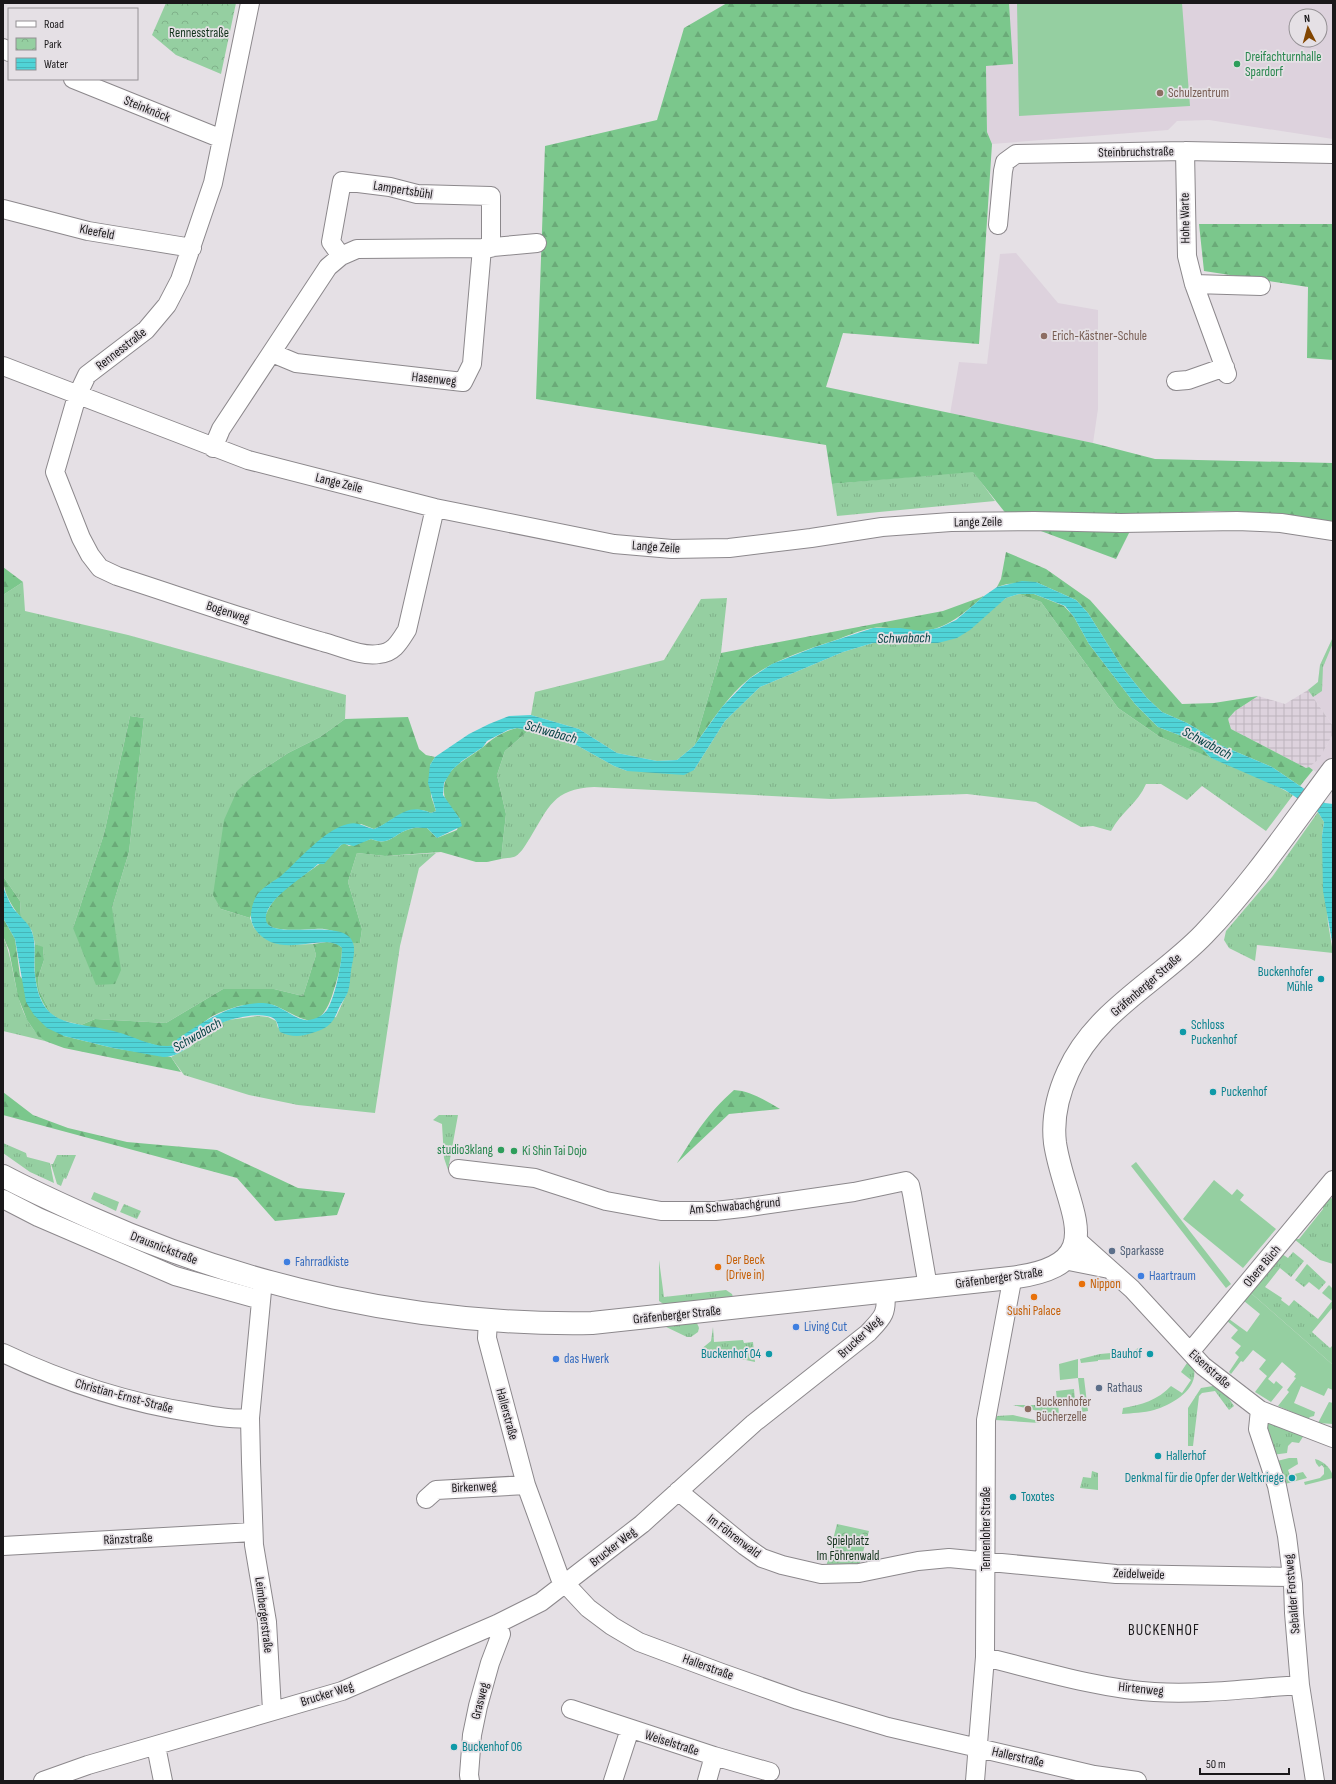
<svg xmlns="http://www.w3.org/2000/svg" width="1336" height="1784" viewBox="0 0 1336 1784" font-family="'Sofia Sans Condensed',sans-serif">
<style>
.built{fill:#ddd2dd;fill-rule:evenodd}
.industrial{fill:url(#industrial-grid)}
.grass{fill:url(#grass-tufts);fill-rule:evenodd}
.forest{fill:url(#forest-firs)}
.park{fill:url(#park-crowns)}
.garden{fill:#95cfa1}
.water{fill:url(#water-rules)}
.lines{fill:none;stroke-linecap:round;stroke-linejoin:round}
.minor-casing{stroke:#8c888c;stroke-width:20}
.major-casing{stroke:#8c888c;stroke-width:24}
.minor{stroke:#fff;stroke-width:18}
.major{stroke:#fff;stroke-width:22}
.leisure-dot{fill:#2e9e5b;stroke:#e5e0e5;stroke-width:1.5}
.education-dot{fill:#8d6e63;stroke:#e5e0e5;stroke-width:1.5}
.culture-dot{fill:#0f9aa8;stroke:#e5e0e5;stroke-width:1.5}
.service-dot{fill:#5c6f8a;stroke:#e5e0e5;stroke-width:1.5}
.shop-dot{fill:#3f7fe0;stroke:#e5e0e5;stroke-width:1.5}
.food-dot{fill:#e8710a;stroke:#e5e0e5;stroke-width:1.5}
.labels{text-anchor:middle;dominant-baseline:central;stroke-width:3.5;stroke-linejoin:round;paint-order:stroke}
.park-label{font-size:13px;fill:#14341d;stroke:#e5e0e5}
.leisure-label{font-size:13px;fill:#27864d;stroke:#e5e0e5;text-anchor:start}
.education-label{font-size:13px;fill:#785e54;stroke:#e5e0e5;text-anchor:start}
.street-label{font-size:13px;fill:#1a181a;stroke:#e5e0e5}
.culture-label{font-size:13px;fill:#0d838f;stroke:#e5e0e5;text-anchor:start}
.service-label{font-size:13px;fill:#4e5e75;stroke:#e5e0e5;text-anchor:start}
.food-label{font-size:13px;fill:#c56008;stroke:#e5e0e5;text-anchor:start}
.shop-label{font-size:13px;fill:#366cbe;stroke:#e5e0e5;text-anchor:start}
.water-label{font-size:14px;font-style:italic;fill:#003f41;stroke:#e5e0e5}
.quarter-label{font-size:15px;letter-spacing:1px;fill:#1a181a;stroke:#e5e0e5}
</style>
<defs>
<pattern id="industrial-grid" width="8" height="8" patternUnits="userSpaceOnUse"><rect width="8" height="8" fill="#ddd2dd"/><path d="M0 4h8M4 0v8" fill="none" stroke="#bdb4bd"/></pattern>
<pattern id="grass-tufts" width="24" height="20" patternUnits="userSpaceOnUse"><rect width="24" height="20" fill="#95cfa1"/><path d="M3 7l-1-3M5 7V3M7 7l1-3M15 17l-1-3M17 17v-4M19 17l1-3" fill="none" stroke="#80b18a"/></pattern>
<pattern id="forest-firs" width="22" height="20" patternUnits="userSpaceOnUse"><rect width="22" height="20" fill="#7bc78c"/><path d="M5 1l3.5 6h-7zM16 11l3.5 6h-7z" fill="#6aaa78"/></pattern>
<pattern id="park-crowns" width="20" height="18" patternUnits="userSpaceOnUse"><rect width="20" height="18" fill="#95cfa1"/><path d="M2 6a3 3 0 1 1 6 0M12 15a3 3 0 1 1 6 0" fill="none" stroke="#80b18a"/></pattern>
<pattern id="water-rules" width="6" height="5" patternUnits="userSpaceOnUse"><rect width="6" height="5" fill="#50d4d7"/><path d="M0 2.5h6" fill="none" stroke="#45b5b8"/></pattern>
</defs>
<rect width="100%" height="100%" fill="#e5e0e5"/>
<path class="built" d="M1009,3H1333V139L1209,120L1177,121L1168,130L992,144L987,132L986,66L1013,63ZM1296,16H1320V40H1296Z
M1016,253L1058,303L1098,310V409L1093,443L950,414L959,362L987,364L1000,254Z
M1333,637V726L1308,690L1318,682L1320,665Z
M1333,734V784L1309,767L1324,750Z"/>
<path class="industrial" d="M1308,690L1333,726V734L1324,750L1319,759L1309,767L1306,768L1231,729L1228,719L1235,711L1258,696L1285,704Z"/>
<path class="grass" d="M973,471L995,501L837,516L832,484Z
M23,582L25,611L128,635L346,695L345,719L320,737L288,753L253,776L221,909L250,918L254,928L289,945L313,944L316,955L303,996L274,989H223L166,1023L95,1019L81,1025L61,1020L51,1014L39,990L38,978L44,960L43,948L35,944L32,931L21,918L20,901L3,876V595ZM130,716L144,718L129,852L112,908L73,928L104,834Z
M1019,594L1041,602L1118,708L1160,737L1266,780L1293,795L1266,831L1202,786L1187,800L1161,784H1146C1138,803 1121,812 1111,831L1093,826L1081,827L1036,802L967,794L831,799L594,787C553,789 549,807 530,838C526,844 522,852 516,856C513,858 506,858 501,859L506,814L497,775L505,751L529,730L562,737L614,766L627,771L694,770L725,721L760,687L843,652L873,643H938L992,609L1006,598Z
M727,598L721,653L694,746L677,760L657,761L617,753L579,729L531,715L535,692L664,660L701,599Z
M1333,637V643L1323,667L1322,691L1313,697L1308,690L1318,682L1320,665Z
M1318,812L1324,822L1322,836L1328,923L1333,953L1257,945L1255,961L1229,948L1224,940L1226,931L1272,877Z
M357,853L385,856L436,853L419,868L400,946L375,1113L298,1105L249,1095L184,1075L171,1057L190,1047L214,1026L228,1020L258,1016L268,1017L276,1021L278,1028L336,1017L347,993L353,955V943H360L362,929L348,882Z
M3,936C18,971 12,1015 45,1041L3,1031Z
M439,1115H458L448,1170L444,1158L442,1124L433,1120Z
M3,1143L26,1153L27,1157L50,1163L54,1183L30,1172L3,1153Z
M57,1155H76L66,1179L64,1178L61,1186L57,1184L51,1164H53Z
M94,1192L119,1202L116,1211L91,1199Z
M1333,1198V1264L1320,1260L1294,1239H1299L1323,1209V1204L1327,1199Z
M124,1204L141,1211L137,1219L120,1212Z
M1293,1252L1304,1261L1291,1277L1280,1268L1265,1287L1282,1298L1281,1300L1289,1306L1294,1300L1318,1319L1332,1301L1322,1293L1329,1285L1333,1289V1307L1312,1332L1330,1348L1333,1345V1365L1251,1293L1282,1254L1288,1258Z
M659,1260L664,1297L726,1290L732,1294L733,1297L665,1305L659,1301Z
M1307,1264L1326,1282L1319,1290L1309,1282L1304,1287L1295,1280Z
M696,1321L699,1328L698,1332L691,1337H687L662,1325Z
M713,1327L714,1342L743,1340L744,1343L753,1342L755,1362L700,1350L711,1341Z
M1140,1347L1143,1352L1135,1358L1098,1360V1361L1081,1363L1080,1359L1100,1354L1133,1351Z
M1187,1363L1194,1369C1198,1390 1171,1405 1154,1410C1144,1413 1132,1413 1122,1414L1123,1408C1141,1405 1158,1400 1171,1386L1182,1393L1191,1380L1181,1372Z
M1213,1386L1228,1397L1234,1406L1229,1410L1215,1391L1202,1393L1199,1396L1193,1446H1188V1408L1201,1388Z
M1074,1389L1075,1400L1058,1402L1059,1416L1013,1405H1046L1057,1400L1056,1391Z
M1013,1415L1039,1421V1423L995,1420L997,1416Z
M1266,1421L1306,1432L1299,1443L1292,1442L1288,1446L1287,1453L1272,1455L1264,1424Z
M1289,1458H1297L1298,1464L1288,1470L1290,1475L1303,1472L1307,1478L1285,1484L1277,1461Z
M1315,1459C1324,1461 1333,1470 1333,1478L1305,1485L1304,1482L1320,1478L1324,1474V1468L1322,1465L1319,1467L1316,1463Z
M1092,1471L1098,1473V1490L1080,1488L1083,1477L1091,1478Z"/>
<path class="forest" d="M727,3H1009L1013,64L986,66L987,132L992,144L979,344L843,333L826,387L1093,443L1155,459L1333,463V530L1283,514L1212,511L1138,515L1116,559L1011,520L973,472L832,484L826,445L536,399L545,146L657,120L684,28Z
M1199,224H1333V360L1307,358L1308,287L1204,271Z
M1006,552L1046,569L1090,600L1182,704L1214,703L1258,696L1235,711L1228,719L1231,729L1306,768L1309,767L1313,770L1300,786L1272,767L1220,745L1209,736L1187,723L1162,712L1147,698L1122,667L1088,613L1076,600L1036,582L1007,584L997,587L1001,579Z
M3,567L23,582L3,595Z
M1019,594H1034L1064,606L1074,617L1089,644L1135,704L1158,727L1195,741L1211,758L1160,737L1118,708L1041,602Z
M984,596C965,612 948,629 922,631C906,632 889,626 873,628C859,630 843,638 830,642C802,651 773,661 750,678C728,695 710,724 694,746L721,653L943,611Z
M130,716L144,718L129,852L112,908L121,970L115,984L96,985L73,928L104,834Z
M408,717L419,749L426,755L435,757L430,765L431,796L436,811L431,813C408,802 395,821 374,829L361,824L267,886L258,894L250,918L221,909L213,895L224,820L237,791L253,776L288,753L320,737L345,719Z
M517,728L529,730L505,751L497,775L506,814L501,859L487,862H476L441,852L385,856L357,853L348,882L362,929L360,943H353C347,934 335,931 324,929C313,927 252,939 268,910C284,880 320,870 341,845L344,843L349,846L371,839C390,847 394,833 410,829C415,827 421,828 427,828L437,838L457,830L460,819C455,812 444,802 444,793C442,768 467,760 483,747C493,738 504,731 517,728Z
M3,876L20,901L21,918C11,905 3,892 3,876Z
M3,918L15,939L20,976L64,1036L113,1048L171,1057L181,1072L64,1048L45,1041L38,1036L27,1020L18,997L9,950L3,936Z
M327,942L338,944L342,948C342,965 337,980 332,996C318,1035 302,1018 276,1006C271,1003 245,1004 239,1006C230,1009 216,1013 208,1019C194,1029 183,1043 166,1048L81,1025L95,1019L166,1023L223,989H274L303,996L316,955L313,944Z
M35,944L43,947L44,960L38,978L39,990L51,1014C33,994 34,969 35,944Z
M734,1090C751,1091 766,1101 780,1109L729,1114L677,1163C696,1133 707,1114 734,1090Z
M3,1092L33,1115L68,1128L127,1142L217,1150L298,1188L345,1193L337,1215L275,1221L237,1178L3,1115Z"/>
<path class="park" d="M166,3H236L221,74L176,55L152,35Z
M837,1524L869,1531L859,1566L826,1567Z"/>
<path class="garden" d="M1017,3H1182L1190,106L1019,116Z
M1136,1162L1231,1284L1226,1288L1131,1166Z
M1214,1180L1232,1195L1237,1189L1244,1195L1240,1200L1276,1229L1243,1268L1183,1219Z
M1251,1293L1333,1365V1390L1328,1388L1324,1396L1301,1386L1294,1403L1315,1412L1314,1416L1310,1417L1308,1419L1278,1406L1289,1392L1287,1390L1296,1378L1294,1377L1296,1374L1282,1362L1268,1379L1274,1384L1276,1381L1283,1387L1271,1402L1255,1392L1267,1376L1259,1369L1266,1360L1253,1350L1243,1362L1241,1361L1231,1374L1229,1372L1239,1357L1235,1353L1241,1346L1231,1338L1238,1330L1227,1321L1229,1319L1247,1332L1260,1314L1244,1301Z
M1078,1359V1378H1084L1088,1411L1082,1412L1078,1378L1060,1380L1059,1364Z
M1329,1402L1333,1403V1424L1318,1423Z"/>
<path class="water" d="M1022,581L1036,582L1076,600L1088,613L1122,667L1147,698L1162,712L1187,723L1209,736L1220,745L1272,767L1325,803L1333,804V947L1323,891L1322,836L1324,822L1318,812L1285,790L1211,758L1195,741L1158,727L1135,704L1089,644L1074,617L1065,606L1034,594H1019L1006,598L970,630L957,638L938,643H873L843,652L760,687L725,721L694,770L684,775L627,771L614,766L562,737L517,728L508,730L487,741L483,747L462,761L452,770L444,783L443,795L460,819L462,826L437,838L427,828C421,828 415,827 410,829C394,833 390,847 371,839L354,846L344,844L341,845L324,864H318C306,876 263,900 266,920C269,942 345,916 353,943C356,951 352,963 351,971C350,978 350,988 347,994C345,999 341,1003 339,1008C333,1023 329,1028 312,1033C300,1037 291,1037 280,1032C278,1027 278,1021 273,1018C260,1011 227,1019 215,1026C197,1035 186,1057 163,1057L113,1048L64,1036L47,1028L34,1015L26,1002L15,939L3,918V886C6,894 9,902 13,908C19,916 29,923 32,932C37,946 33,960 35,975C41,1031 75,1020 117,1032C136,1037 157,1050 176,1045L177,1039C203,1022 230,1003 263,1003C279,1003 290,1017 305,1020C312,1021 323,1016 327,1010C335,998 342,963 342,948C325,930 279,963 255,929C248,919 251,905 257,895C263,887 274,881 281,876C299,860 325,829 348,824C358,821 364,827 374,829C396,820 406,801 431,813L436,811L428,783L430,765L435,757L469,734L489,724L509,716L531,715L579,729L617,753L657,761L677,760L694,746L722,707L749,679L772,664L815,647L873,628H900L921,631L939,628L956,620L984,596L997,587Z"/>
<g class="lines">
<g class="minor-casing">
<path id="minor" d="M250,3L213,183L180,280L167,305L146,330L87,375L77,396L55,472L81,538L90,555L100,568L117,576C185,598 253,622 323,642C339,646 361,657 379,654C394,653 400,641 407,630L435,508
M3,48L9,52
M73,79L222,139
M1185,151L1187,256L1194,284L1227,374
M3,209L88,231L192,248
M998,225L1003,171L1005,162L1016,154L1185,151L1333,154
M341,256L331,242L342,181L390,187L417,194L491,196V248
M1194,284L1261,286
M272,353L296,363L463,382L472,364L482,248
M3,366L248,460L435,508L614,544L672,549L729,548L811,538L882,527L951,522L1034,521L1121,523L1237,521L1281,523L1333,531
M1176,381L1188,380L1225,367
M213,448L221,429L328,267L341,256L357,249L482,248L537,243
M458,1169L535,1178L606,1201L661,1211H715L742,1208L854,1192L906,1181L910,1185L912,1194L928,1287
M3,1199L38,1217L175,1276L261,1300
M1076,1239L1132,1289L1203,1366L1260,1410L1333,1438
M1064,1260L1109,1269
M263,1280L250,1418L251,1462L254,1545L267,1622L272,1710
M488,1320L487,1338L526,1485L560,1578L588,1608L612,1626L639,1642L722,1673L798,1700L888,1727L1094,1775L1137,1781
M1190,1352L1333,1180
M3,1353C64,1382 129,1403 195,1413C214,1416 231,1420 250,1418
M1260,1410L1258,1429L1277,1486L1287,1536L1293,1584L1294,1613L1300,1685L1315,1781
M678,1491L745,1546L762,1558L782,1565L821,1574L859,1573L918,1561L949,1558L1116,1574L1292,1577
M426,1499L436,1490L526,1485
M3,1546L253,1532
M985,1657C1038,1670 1100,1689 1154,1692C1202,1695 1252,1688 1300,1685
M571,1709L714,1756L707,1781
M156,1746L163,1781
M714,1756L770,1772
M43,1781L88,1765L342,1691L497,1624L541,1602L642,1524L754,1423L868,1333C882,1318 888,1314 885,1292
M470,1781L469,1775L472,1735L478,1706L490,1663L501,1634L497,1624
M613,1781L630,1729
M975,1781L985,1657L986,1420L1011,1286L1010,1278"/>
</g>
<g class="major-casing">
<path id="major" d="M3,1176C31,1191 60,1204 89,1217C247,1288 418,1326 592,1323L1010,1278C1116,1265 1065,1210 1055,1143C1052,1118 1058,1094 1068,1072C1095,1011 1160,980 1204,934C1252,884 1291,826 1333,770"/>
</g>
<use href="#minor" class="minor"/>
<use href="#major" class="major"/>
</g>
<g class="leisure-dot">
<circle cx="1237" cy="64" r="4"/>
<circle cx="501" cy="1150" r="4"/>
<circle cx="514" cy="1151" r="4"/>
</g>
<g class="education-dot">
<circle cx="1160" cy="93" r="4"/>
<circle cx="1044" cy="336" r="4"/>
<circle cx="1028" cy="1409" r="4"/>
</g>
<g class="culture-dot">
<circle cx="1321" cy="979" r="4"/>
<circle cx="1183" cy="1032" r="4"/>
<circle cx="1213" cy="1092" r="4"/>
<circle cx="769" cy="1354" r="4"/>
<circle cx="1150" cy="1354" r="4"/>
<circle cx="1158" cy="1456" r="4"/>
<circle cx="1292" cy="1478" r="4"/>
<circle cx="1013" cy="1497" r="4"/>
<circle cx="454" cy="1747" r="4"/>
</g>
<g class="service-dot">
<circle cx="1112" cy="1251" r="4"/>
<circle cx="1099" cy="1388" r="4"/>
</g>
<g class="shop-dot">
<circle cx="287" cy="1262" r="4"/>
<circle cx="1141" cy="1276" r="4"/>
<circle cx="796" cy="1327" r="4"/>
<circle cx="556" cy="1359" r="4"/>
</g>
<g class="food-dot">
<circle cx="718" cy="1267" r="4"/>
<circle cx="1082" cy="1284" r="4"/>
<circle cx="1034" cy="1297" r="4"/>
</g>
<g class="labels">
<g class="park-label">
<text x="199" y="33">Rennesstraße</text>
<text x="848" y="1541">Spielplatz<tspan x="848" dy="15">Im Föhrenwald</tspan></text>
</g>
<g class="leisure-label">
<text x="1245" y="57">Dreifachturnhalle<tspan x="1245" dy="15">Spardorf</tspan></text>
<text x="493" y="1150" text-anchor="end">studio3klang</text>
<text x="522" y="1151">Ki Shin Tai Dojo</text>
</g>
<g class="education-label">
<text x="1168" y="93">Schulzentrum</text>
<text x="1052" y="336">Erich-Kästner-Schule</text>
<text x="1036" y="1402">Buckenhofer<tspan x="1036" dy="15">Bücherzelle</tspan></text>
</g>
<g class="street-label">
<text transform="translate(147 109) rotate(22)">Steinknöck</text>
<text transform="translate(1136 152) rotate(-1)">Steinbruchstraße</text>
<text transform="translate(403 190) rotate(9)">Lampertsbühl</text>
<text transform="translate(1185 218) rotate(-91)">Hohe Warte</text>
<text transform="translate(97 232) rotate(11)">Kleefeld</text>
<text transform="translate(121 349) rotate(-38)">Rennesstraße</text>
<text transform="translate(434 379) rotate(6)">Hasenweg</text>
<text transform="translate(339 483) rotate(14)">Lange Zeile</text>
<text transform="translate(978 522) rotate(-1)">Lange Zeile</text>
<text transform="translate(656 547) rotate(4)">Lange Zeile</text>
<text transform="translate(228 612) rotate(18)">Bogenweg</text>
<text transform="translate(1146 985) rotate(-41)">Gräfenberger Straße</text>
<text transform="translate(735 1206) rotate(-5)">Am Schwabachgrund</text>
<text transform="translate(164 1248) rotate(21)">Drausnickstraße</text>
<text transform="translate(1262 1266) rotate(-50)">Obere Büch</text>
<text transform="translate(999 1278) rotate(-8)">Gräfenberger Straße</text>
<text transform="translate(677 1315) rotate(-6)">Gräfenberger Straße</text>
<text transform="translate(860 1337) rotate(-43)">Brucker Weg</text>
<text transform="translate(1210 1369) rotate(42)">Eisenstraße</text>
<text transform="translate(124 1396) rotate(15)">Christian-Ernst-Straße</text>
<text transform="translate(507 1414) rotate(75)">Hallerstraße</text>
<text transform="translate(474 1487) rotate(-3)">Birkenweg</text>
<text transform="translate(986 1529) rotate(-90)">Tennenloher Straße</text>
<text transform="translate(734 1536) rotate(37)">Im Föhrenwald</text>
<text transform="translate(128 1539) rotate(-3)">Ränzstraße</text>
<text transform="translate(613 1547) rotate(-38)">Brucker Weg</text>
<text transform="translate(1139 1574) rotate(2)">Zeidelweide</text>
<text transform="translate(1292 1594) rotate(-95)">Sebalder Forstweg</text>
<text transform="translate(264 1615) rotate(83)">Leimbergerstraße</text>
<text transform="translate(708 1667) rotate(20)">Hallerstraße</text>
<text transform="translate(1141 1689) rotate(6)">Hirtenweg</text>
<text transform="translate(327 1694) rotate(-18)">Brucker Weg</text>
<text transform="translate(480 1701) rotate(-76)">Grasweg</text>
<text transform="translate(672 1743) rotate(18)">Weiselstraße</text>
<text transform="translate(1018 1757) rotate(13)">Hallerstraße</text>
</g>
<g class="culture-label">
<text x="1313" y="972" text-anchor="end">Buckenhofer<tspan x="1313" dy="15">Mühle</tspan></text>
<text x="1191" y="1025">Schloss<tspan x="1191" dy="15">Puckenhof</tspan></text>
<text x="1221" y="1092">Puckenhof</text>
<text x="761" y="1354" text-anchor="end">Buckenhof 04</text>
<text x="1142" y="1354" text-anchor="end">Bauhof</text>
<text x="1166" y="1456">Hallerhof</text>
<text x="1284" y="1478" text-anchor="end">Denkmal für die Opfer der Weltkriege</text>
<text x="1021" y="1497">Toxotes</text>
<text x="462" y="1747">Buckenhof 06</text>
</g>
<g class="service-label">
<text x="1120" y="1251">Sparkasse</text>
<text x="1107" y="1388">Rathaus</text>
</g>
<g class="food-label">
<text x="726" y="1260">Der Beck<tspan x="726" dy="15">(Drive in)</tspan></text>
<text x="1090" y="1284">Nippon</text>
<text x="1034" y="1311" text-anchor="middle">Sushi Palace</text>
</g>
<g class="shop-label">
<text x="295" y="1262">Fahrradkiste</text>
<text x="1149" y="1276">Haartraum</text>
<text x="804" y="1327">Living Cut</text>
<text x="564" y="1359">das Hwerk</text>
</g>
<g class="water-label">
<text transform="translate(904 638) rotate(-1)">Schwabach</text>
<text transform="translate(551 732) rotate(16)">Schwabach</text>
<text transform="translate(1207 743) rotate(28)">Schwabach</text>
<text transform="translate(197 1035) rotate(-30)">Schwabach</text>
</g>
<g class="quarter-label">
<text x="1164" y="1630">BUCKENHOF</text>
</g>
</g>
<rect width="1336" height="1784" fill="none" stroke="#1a181a" stroke-width="8"/>
<rect x="8" y="8" width="130" height="72" fill="#e5e0e5" stroke="#949094"/>
<rect x="16" y="21" width="20" height="6" fill="#ffffff" stroke="#949094"/>
<text x="44" y="28" font-size="12" fill="#1a181a">Road</text>
<rect x="16" y="38" width="20" height="12" fill="url(#park-crowns)" stroke="#949094"/>
<text x="44" y="48" font-size="12" fill="#1a181a">Park</text>
<rect x="16" y="58" width="20" height="12" fill="url(#water-rules)" stroke="#949094"/>
<text x="44" y="68" font-size="12" fill="#1a181a">Water</text>
<g transform="translate(1308 28) rotate(354)"><circle r="19" fill="#e5e0e5" stroke="#949094"/>
<path d="M0-3L7 15L0 10L-7 15Z" fill="#824501"/>
<text y="-6" font-size="11" font-weight="bold" text-anchor="middle" fill="#1a181a">N</text>
</g>
<path d="M1200 1768v6h89v-6" fill="none" stroke="#1a181a" stroke-width="2"/>
<text x="1206" y="1768" font-size="12" fill="#1a181a" stroke="#e5e0e5" stroke-width="3" paint-order="stroke">50 m</text>
</svg>
